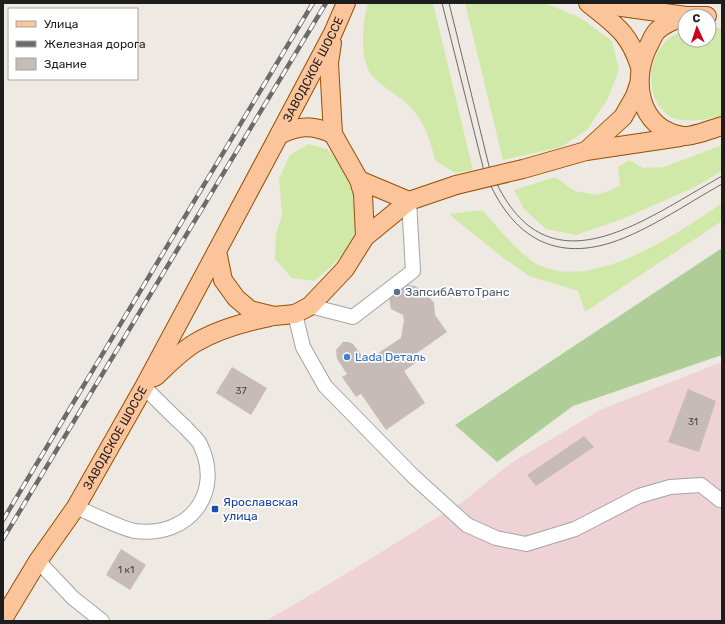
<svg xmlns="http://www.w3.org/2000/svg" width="725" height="624" viewBox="0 0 725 624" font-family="Rubik,sans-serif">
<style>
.commercial{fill:#efd2d5}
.grass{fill:#d1e9a8}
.forest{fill:#afce97}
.building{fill:#c6bbb6}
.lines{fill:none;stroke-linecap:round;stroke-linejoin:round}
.minor-casing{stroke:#a4a4a4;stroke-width:16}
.major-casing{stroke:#964f00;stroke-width:20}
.minor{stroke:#fff;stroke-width:14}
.major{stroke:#fcc49b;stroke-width:18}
.tram{stroke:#6b6b6b;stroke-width:1}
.rail-casing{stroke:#6b6b6b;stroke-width:4.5}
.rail{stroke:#fff;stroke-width:3;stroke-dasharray:9;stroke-linecap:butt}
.major-bridge-casing{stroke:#964f00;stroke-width:20;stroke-linecap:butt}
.major-bridge{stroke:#fcc49b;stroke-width:18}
.service-dot{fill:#5c6f8a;stroke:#fff;stroke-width:1.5}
.shop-dot{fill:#3f7fe0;stroke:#fff;stroke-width:1.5}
.transit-dot{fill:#1a4fb4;stroke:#fff;stroke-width:1.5}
.labels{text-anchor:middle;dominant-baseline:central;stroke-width:3.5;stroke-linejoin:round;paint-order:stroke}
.number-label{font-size:10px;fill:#474443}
.street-label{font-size:12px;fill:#1d1d1d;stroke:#fff}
.service-label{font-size:12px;fill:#4e5e75;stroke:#fff;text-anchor:start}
.shop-label{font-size:12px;fill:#366cbe;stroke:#fff;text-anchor:start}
.transit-label{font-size:12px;fill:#164399;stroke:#fff;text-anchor:start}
</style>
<rect width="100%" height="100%" fill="#eee9e3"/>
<path class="commercial" d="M722,362V621H266L339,578L464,501L511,463L602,409Z"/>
<path class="grass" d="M368,3H433L473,170L455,173L435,160C431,142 425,124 413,110C402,97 385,89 373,77C359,62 362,21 368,3Z
M465,3H545L581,18L612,41L619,70L607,100L587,130L561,147L503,160Z
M709,28H722V116C707,119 681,125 668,115C639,95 649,38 685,31V40H709Z
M308,144L327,149L342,165L355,190L357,229L349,246L334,264L314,281L292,278L275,259L276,234L282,215L279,178L290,155Z
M722,145V171L693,188L659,203L622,219L576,235L546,229L524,209L514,190L555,177L575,191L598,195L620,186L618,167L629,160L643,168L664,167Z
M722,203V221L585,312L578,291L529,276L498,254L449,214L482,210C497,226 522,258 541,266C596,290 679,233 722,203Z"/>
<path class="forest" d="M722,248V355L573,406L497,462L455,425Z"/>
<path class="building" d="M402,284L415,286L428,295L434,303L435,315L447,332L417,353L421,359L404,371L425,403L386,430L361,394L356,397L342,377L347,374L337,359L336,350L343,342H349L353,344L366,361L401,338L404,320L403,315L391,309L389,298Z
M232,367L267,388L251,415L216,393Z
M688,389L716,401L699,452L668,442Z
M584,436L594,447L536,486L527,475Z
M121,549L146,565L130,590L106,575Z"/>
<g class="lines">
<g class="minor-casing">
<path id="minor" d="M310,306L353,317L413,271L409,201
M295,314L303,347L325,386L413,476L467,525L496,538L526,544L575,529L639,496L670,487L701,485L720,500H722
M76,507C90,513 122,529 135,531C189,538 224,493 200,444C197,438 190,433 186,428C172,415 158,401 144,387
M38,561L73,598L102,621"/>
</g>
<g class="major-casing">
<g id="major">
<path d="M588,3C615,25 629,32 640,67"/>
<path d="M593,3L686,16"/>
<path d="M685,16C675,20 665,23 658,30C654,33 652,39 650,43C630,78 638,129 683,136C692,137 712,129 722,126"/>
<path d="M686,16H707"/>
<path d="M332,43L329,63L333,134"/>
<path id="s1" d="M279,135L333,33L346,3"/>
<path d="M586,151L623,117L635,96L639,84"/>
<path d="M523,169L586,151L680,137"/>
<path d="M359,180L409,201"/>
<path d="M365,237L363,194L359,180L333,134C312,125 300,125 279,135L217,251L223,280L236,298L250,310L274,316L295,314L310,306L345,269L365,237L409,201L456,185"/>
<path d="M155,377C168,365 180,352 195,343C217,330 245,322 270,317"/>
<path id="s2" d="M3,619L38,561L76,507L144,387L217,251"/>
</g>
</g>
<use href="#minor" class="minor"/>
<use href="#major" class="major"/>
<path class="tram" d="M442,3L483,167C503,222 540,261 603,245C640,236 688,203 722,184
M449,3L489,166C541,299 637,224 722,176"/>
<g class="rail-casing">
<path id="rail" d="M3,520L313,3
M3,539L326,3"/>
</g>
<use href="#rail" class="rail"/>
<g class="major-bridge-casing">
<path id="major-bridge" d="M456,185L523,169"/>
</g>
<use href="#major-bridge" class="major-bridge"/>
</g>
<circle class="service-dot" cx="397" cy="292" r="4"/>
<circle class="shop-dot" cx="347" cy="357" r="4"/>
<rect class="transit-dot" x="211" y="505" width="8" height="8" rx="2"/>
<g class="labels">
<g class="number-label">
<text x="241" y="391">37</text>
<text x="693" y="422">31</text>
<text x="126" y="570">1 к1</text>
</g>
<g class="street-label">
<text stroke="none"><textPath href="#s1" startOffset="74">ЗАВОДСКОЕ ШОССЕ</textPath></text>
<text stroke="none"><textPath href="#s2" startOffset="213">ЗАВОДСКОЕ ШОССЕ</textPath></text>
</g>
<g class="service-label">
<text x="405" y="292">ЗапсибАвтоТранс</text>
</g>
<g class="shop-label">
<text x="355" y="357">Lada Dеталь</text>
</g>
<g class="transit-label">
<text x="223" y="502">Ярославская<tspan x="223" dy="14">улица</tspan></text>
</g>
</g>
<rect width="725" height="624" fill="none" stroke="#1d1d1d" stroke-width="8"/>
<rect x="8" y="8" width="130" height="72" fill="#ffffff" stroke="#a5a5a5"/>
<rect x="16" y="21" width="20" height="6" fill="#fcc49b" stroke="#a5a5a5"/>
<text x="44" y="28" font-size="12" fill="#1d1d1d">Улица</text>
<rect x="16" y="41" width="20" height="6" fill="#6b6b6b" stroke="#a5a5a5"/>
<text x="44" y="48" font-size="12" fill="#1d1d1d">Железная дорога</text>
<rect x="16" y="58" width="20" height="12" fill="#c6bbb6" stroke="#a5a5a5"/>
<text x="44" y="68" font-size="12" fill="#1d1d1d">Здание</text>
<g transform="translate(697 28) rotate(357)"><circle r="19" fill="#ffffff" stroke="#a5a5a5"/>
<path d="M0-3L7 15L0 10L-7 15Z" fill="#ca001c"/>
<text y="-6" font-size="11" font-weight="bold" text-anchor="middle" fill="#1d1d1d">С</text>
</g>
</svg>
